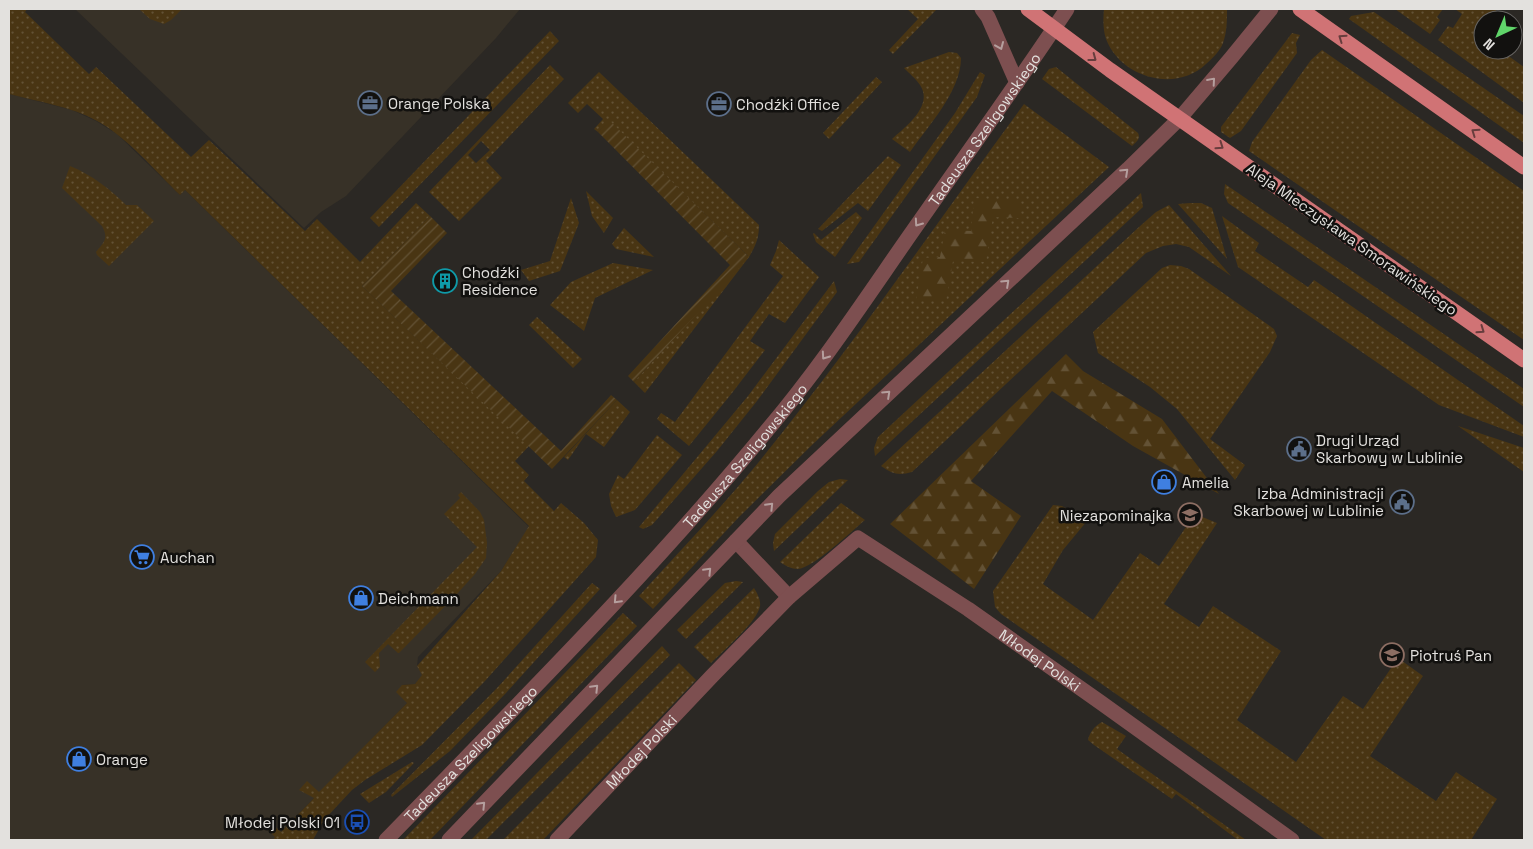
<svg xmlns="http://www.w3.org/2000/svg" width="1533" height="849" viewBox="0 0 1533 849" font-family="'Space Grotesk',sans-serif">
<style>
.built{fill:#373127}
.grass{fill:url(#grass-dots);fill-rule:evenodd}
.forest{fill:url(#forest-firs)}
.garden{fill:url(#garden-furrows)}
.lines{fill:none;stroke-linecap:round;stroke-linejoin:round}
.minor{stroke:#7d4f50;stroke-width:15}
.major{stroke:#d07375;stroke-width:15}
.oneway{stroke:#673d3d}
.oneway2{stroke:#b59f9e}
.labels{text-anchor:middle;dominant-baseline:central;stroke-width:5;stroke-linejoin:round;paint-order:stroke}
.poi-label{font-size:15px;fill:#e3e1de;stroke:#12110f;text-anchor:start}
.street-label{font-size:15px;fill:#e3e1de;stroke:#12110f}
</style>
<defs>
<pattern id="grass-dots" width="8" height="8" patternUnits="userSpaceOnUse" patternTransform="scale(1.25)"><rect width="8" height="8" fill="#493513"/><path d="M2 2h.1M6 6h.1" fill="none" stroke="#635235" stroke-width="1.8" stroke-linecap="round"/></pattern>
<pattern id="forest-firs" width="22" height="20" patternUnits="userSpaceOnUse" patternTransform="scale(1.25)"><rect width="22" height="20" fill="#493513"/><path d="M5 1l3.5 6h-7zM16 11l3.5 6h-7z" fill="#635235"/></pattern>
<pattern id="garden-furrows" width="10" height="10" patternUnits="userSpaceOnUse" patternTransform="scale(1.25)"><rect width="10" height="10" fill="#493513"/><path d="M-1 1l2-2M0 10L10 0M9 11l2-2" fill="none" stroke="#635235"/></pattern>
</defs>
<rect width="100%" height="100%" fill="#2b2824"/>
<path class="built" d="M75,9H520L496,38L346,196L321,212L304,228Z
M9,94L72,110L96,121L117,134L180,195L185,190L529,527L501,571L418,657L417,666L423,675L415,684L402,685L407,703L273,840H9Z"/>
<path class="grass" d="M9,9H27L25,12L89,74L96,67L191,157L209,140L305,231L317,219L360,262L416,203L430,216L362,286L529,446L515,461L529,475L524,481L554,511L561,503L584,523L598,540L596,557L485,681L422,745L365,780L352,790L324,820L313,840H273L275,837L263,825L268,820L281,832L314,798L299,790L307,781L319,792L407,703L396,692L402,685L415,684L422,675L417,666L501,571L529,526L185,190L180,195C155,171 127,137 97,121C70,106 38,102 9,94Z
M139,9H182L171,20L164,24L150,19Z
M907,9H937L893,54L889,50L918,19Z
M1104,9H1227C1227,21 1227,32 1223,43C1220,51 1213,58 1206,64C1176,93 1121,78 1106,39C1103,30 1103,19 1104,9Z
M1395,9H1443L1437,17L1440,20L1430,34Z
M1455,9H1497L1489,20H1483V28L1478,35L1483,38V50H1500L1524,67V103L1438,40L1448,26L1453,28L1462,14Z
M1374,12L1524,116V143L1349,19L1351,16Z
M550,31L559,41L379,227L370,218Z
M1292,33L1300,35L1296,43L1297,53L1241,131L1230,138L1221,132V127Z
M1322,50L1524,191V340L1249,151L1252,142L1311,60Z
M949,52L957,53L961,58C961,91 928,126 910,152L892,139C905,127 934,106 920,85C916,79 909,73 904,68Z
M550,65L564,79L486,161L502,178L459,221L429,192ZM481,141L490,150L476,163L468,155Z
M1056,67L1138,133C1141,139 1136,142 1132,146L1042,79L1049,69Z
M599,72L759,225C759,237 756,246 749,257L645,393L634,382L748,256L609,121L598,132L594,129L603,119L587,104L578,113L568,103Z
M980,72L985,75L977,97L859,262L847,264L955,113Z
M876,77L882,82L829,139L823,133Z
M1024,104L1109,167L812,445L739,517L653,609L639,596C679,552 720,509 758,463C852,347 936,224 1024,104Z
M888,156L901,165L868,211L858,203L822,231L818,229Z
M70,166C92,175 110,189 126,205H137L154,221L109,266L97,255L96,252C104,242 109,239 102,226L62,188Z
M1225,184L1524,389V407L1228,203L1224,194Z
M586,191L613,218L604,233L592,216Z
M1141,193L1143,207L875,456L874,448L878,437Z
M571,198L579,223L560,271L529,281L521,270L550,261Z
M1190,203H1201L1212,208L1227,259L1178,204Z
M1169,205L1231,276L1189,247L1176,244L1163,246L1146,253L912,472C899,476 892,474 881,466L1139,227L1156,212Z
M856,212L862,218L835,257L816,242L813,234L814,233L821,240Z
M1222,216L1259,243L1255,251L1308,287L1314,280L1524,426V437L1439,405L1238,267Z
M624,228L654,257L616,249L612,244Z
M779,240L819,277L785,323L769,314L750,341L765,350L732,393L689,446L657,419L661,413L675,422L783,276L770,265L776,251Z
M613,263L653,270L595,298L584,331L550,305L571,282Z
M1170,265L1181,266L1189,269L1274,329L1277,336L1270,352L1210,439L1245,465L1235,480L1177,409L1150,387L1098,353L1093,332L1162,268Z
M834,281L837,292L757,401L717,451L652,525L643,529L639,527L748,396Z
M537,317L582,359L573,368L529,325Z
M617,400L630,412L604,447L586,434L568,460L564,457Z
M1458,426L1524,448V472Z
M657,435L682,455L635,510L616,517L611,506L609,494L618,475L624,479Z
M840,479L848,480L774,551L773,543L775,534L818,491L829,482Z
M461,492L480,512L484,520L487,543L486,558L475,574L456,595L399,653H398L388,644L379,653L380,667L375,672L365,662L477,547L444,514L460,498L458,495Z
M841,503L865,520C852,531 813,568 798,569C791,569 786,566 780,562Z
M1053,505L1062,506L1087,521L1063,550L1043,584L1093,620L1140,553L1159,566L1195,514L1217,523L1164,604L1199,627L1213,606L1281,651L1237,720L1296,762L1343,696L1363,709L1398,658L1423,676L1370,756L1436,801L1456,772L1497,799L1471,840H1326L1001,614L995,607L993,591Z
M736,581L743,582L686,639L677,630L725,583Z
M592,583L600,589L506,693L450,751L392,797L391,795L497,688Z
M754,588C757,593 761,600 760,606C758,621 722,652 711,663L694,647Z
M623,613L637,626L430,840H403Z
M662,646L670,655L486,840H471Z
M679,663L696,680L543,840H503Z
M1102,722L1126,736L1117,749L1246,840H1238L1176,794L1172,799L1094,745L1088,740C1090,731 1095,726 1102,722Z
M412,762L414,763L386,792L369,803L360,794Z"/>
<path class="forest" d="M974,198L1019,201V218L993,217L986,262L953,261L946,301H916L923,258L940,257L945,230L971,231Z
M1066,354L1083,371L1162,419L1219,494L1133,446L1052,391L971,481L1021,516L974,589L890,524Z"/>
<path class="garden" d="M609,120L749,257L634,382L628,376L730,265L598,132Z
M430,216L447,233L391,291L561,451L611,395L617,400L552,469L362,286Z"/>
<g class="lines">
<g class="minor">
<path d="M982,9L988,17L1017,83"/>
<path d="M736,541L789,597"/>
<path id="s1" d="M386,840C516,706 650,573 769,428C818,370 860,307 903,245C958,166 1014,89 1067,9"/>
<path d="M449,840L779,496L1128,169L1180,118L1231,58L1271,9"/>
<path id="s2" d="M557,840L712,676L789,597L858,538L968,609L1100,702L1292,840"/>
</g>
<path class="major" d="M1028,9L1110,70L1524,360
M1300,9L1524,167"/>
</g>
<defs><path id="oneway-chevron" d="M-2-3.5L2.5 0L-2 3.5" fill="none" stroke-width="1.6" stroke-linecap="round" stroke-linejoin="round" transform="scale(1.25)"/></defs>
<g class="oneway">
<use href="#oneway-chevron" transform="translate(1342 38) rotate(-145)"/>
<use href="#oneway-chevron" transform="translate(1093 58) rotate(37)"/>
<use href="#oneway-chevron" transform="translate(1475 132) rotate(-145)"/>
<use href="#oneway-chevron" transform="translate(1220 146) rotate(35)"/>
<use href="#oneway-chevron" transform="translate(1481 330) rotate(35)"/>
</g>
<g class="oneway2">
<use href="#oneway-chevron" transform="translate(1000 46) rotate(67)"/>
<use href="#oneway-chevron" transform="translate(1212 81) rotate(-49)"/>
<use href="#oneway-chevron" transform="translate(1125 172) rotate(-43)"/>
<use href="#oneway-chevron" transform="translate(918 223) rotate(125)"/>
<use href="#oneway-chevron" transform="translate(1006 283) rotate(-43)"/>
<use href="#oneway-chevron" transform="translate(825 356) rotate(125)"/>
<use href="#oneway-chevron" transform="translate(887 394) rotate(-43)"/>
<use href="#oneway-chevron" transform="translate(770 506) rotate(-46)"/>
<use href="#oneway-chevron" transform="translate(708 571) rotate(-46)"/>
<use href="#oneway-chevron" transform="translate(617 600) rotate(133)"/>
<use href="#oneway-chevron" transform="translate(595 688) rotate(-46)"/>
<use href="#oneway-chevron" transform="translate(482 805) rotate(-46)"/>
</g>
<defs>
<g id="office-ring" transform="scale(1.25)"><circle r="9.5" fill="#12110f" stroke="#5c6f8a" stroke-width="1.5"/><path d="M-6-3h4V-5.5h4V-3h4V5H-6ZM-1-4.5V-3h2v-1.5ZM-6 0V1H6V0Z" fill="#5c6f8a"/></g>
<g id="building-ring" transform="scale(1.25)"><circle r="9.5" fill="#12110f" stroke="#0f9aa8" stroke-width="1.5"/><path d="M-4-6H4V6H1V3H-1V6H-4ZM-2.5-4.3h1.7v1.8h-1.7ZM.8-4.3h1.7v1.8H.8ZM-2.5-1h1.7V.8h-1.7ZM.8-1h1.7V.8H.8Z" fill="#0f9aa8"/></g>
<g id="civic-ring" transform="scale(1.25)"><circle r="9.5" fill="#12110f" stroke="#5c6f8a" stroke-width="1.5"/><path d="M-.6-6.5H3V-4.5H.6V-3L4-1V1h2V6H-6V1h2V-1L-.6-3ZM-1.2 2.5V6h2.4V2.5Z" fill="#5c6f8a"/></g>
<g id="shop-ring" transform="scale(1.25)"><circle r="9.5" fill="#12110f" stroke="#3f7fe0" stroke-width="1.5"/><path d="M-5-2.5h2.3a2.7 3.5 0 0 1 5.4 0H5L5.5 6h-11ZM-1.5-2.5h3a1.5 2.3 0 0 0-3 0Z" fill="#3f7fe0"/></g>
<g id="school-ring" transform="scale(1.25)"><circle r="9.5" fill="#12110f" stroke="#8d6e63" stroke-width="1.5"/><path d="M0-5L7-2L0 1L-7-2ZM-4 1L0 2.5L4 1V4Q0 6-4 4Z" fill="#8d6e63"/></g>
<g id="supermarket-ring" transform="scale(1.25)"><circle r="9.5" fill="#12110f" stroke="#3f7fe0" stroke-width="1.5"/><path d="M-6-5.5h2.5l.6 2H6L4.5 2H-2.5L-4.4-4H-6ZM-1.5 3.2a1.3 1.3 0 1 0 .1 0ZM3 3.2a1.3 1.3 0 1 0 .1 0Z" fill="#3f7fe0"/></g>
<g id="bus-ring" transform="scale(1.25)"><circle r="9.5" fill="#12110f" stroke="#1a4fb4" stroke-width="1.5"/><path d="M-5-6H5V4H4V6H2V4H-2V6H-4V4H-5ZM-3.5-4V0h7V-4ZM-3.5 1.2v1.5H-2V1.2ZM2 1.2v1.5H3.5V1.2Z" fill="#1a4fb4"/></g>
</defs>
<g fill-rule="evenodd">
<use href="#office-ring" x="370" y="103"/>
<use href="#office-ring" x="719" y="104"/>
<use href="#building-ring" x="445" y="281"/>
<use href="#civic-ring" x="1299" y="449"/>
<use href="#shop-ring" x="1164" y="482"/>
<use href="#civic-ring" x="1402" y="502"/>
<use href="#school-ring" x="1190" y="515"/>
<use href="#supermarket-ring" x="142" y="557"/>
<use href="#shop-ring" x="361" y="598"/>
<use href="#school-ring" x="1392" y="655"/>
<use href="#shop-ring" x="79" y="759"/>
<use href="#bus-ring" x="357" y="822"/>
</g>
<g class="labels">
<g class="poi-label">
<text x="388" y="103">Orange Polska</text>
<text x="736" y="104">Chodźki Office</text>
<text x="462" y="272">Chodźki<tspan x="462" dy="17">Residence</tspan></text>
<text x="1316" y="440">Drugi Urząd<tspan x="1316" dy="17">Skarbowy w Lublinie</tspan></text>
<text x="1182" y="482">Amelia</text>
<text x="1384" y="493" text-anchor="end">Izba Administracji<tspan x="1384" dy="17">Skarbowej w Lublinie</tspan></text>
<text x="1172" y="515" text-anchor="end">Niezapominajka</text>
<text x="160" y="557">Auchan</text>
<text x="378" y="598">Deichmann</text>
<text x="1410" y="655">Piotruś Pan</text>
<text x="96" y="759">Orange</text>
<text x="340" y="822" text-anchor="end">Młodej Polski 01</text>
</g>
<g class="street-label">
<text stroke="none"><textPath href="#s1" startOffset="931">Tadeusza Szeligowskiego</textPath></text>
<text transform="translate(1352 239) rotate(35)">Aleja Mieczysława Smorawińskiego</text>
<text stroke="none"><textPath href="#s1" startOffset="526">Tadeusza Szeligowskiego</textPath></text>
<text stroke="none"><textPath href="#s2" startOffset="646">Młodej Polski</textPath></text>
<text stroke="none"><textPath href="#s2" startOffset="122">Młodej Polski</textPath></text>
<text stroke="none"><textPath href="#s1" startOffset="121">Tadeusza Szeligowskiego</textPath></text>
</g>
</g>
<rect width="1533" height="849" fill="none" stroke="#e3e1de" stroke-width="20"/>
<g transform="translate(1498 35) rotate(224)"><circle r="24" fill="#12110f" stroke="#666462"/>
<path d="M0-4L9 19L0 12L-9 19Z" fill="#60d56a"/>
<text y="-8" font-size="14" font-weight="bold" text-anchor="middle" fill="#e3e1de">N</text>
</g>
</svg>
